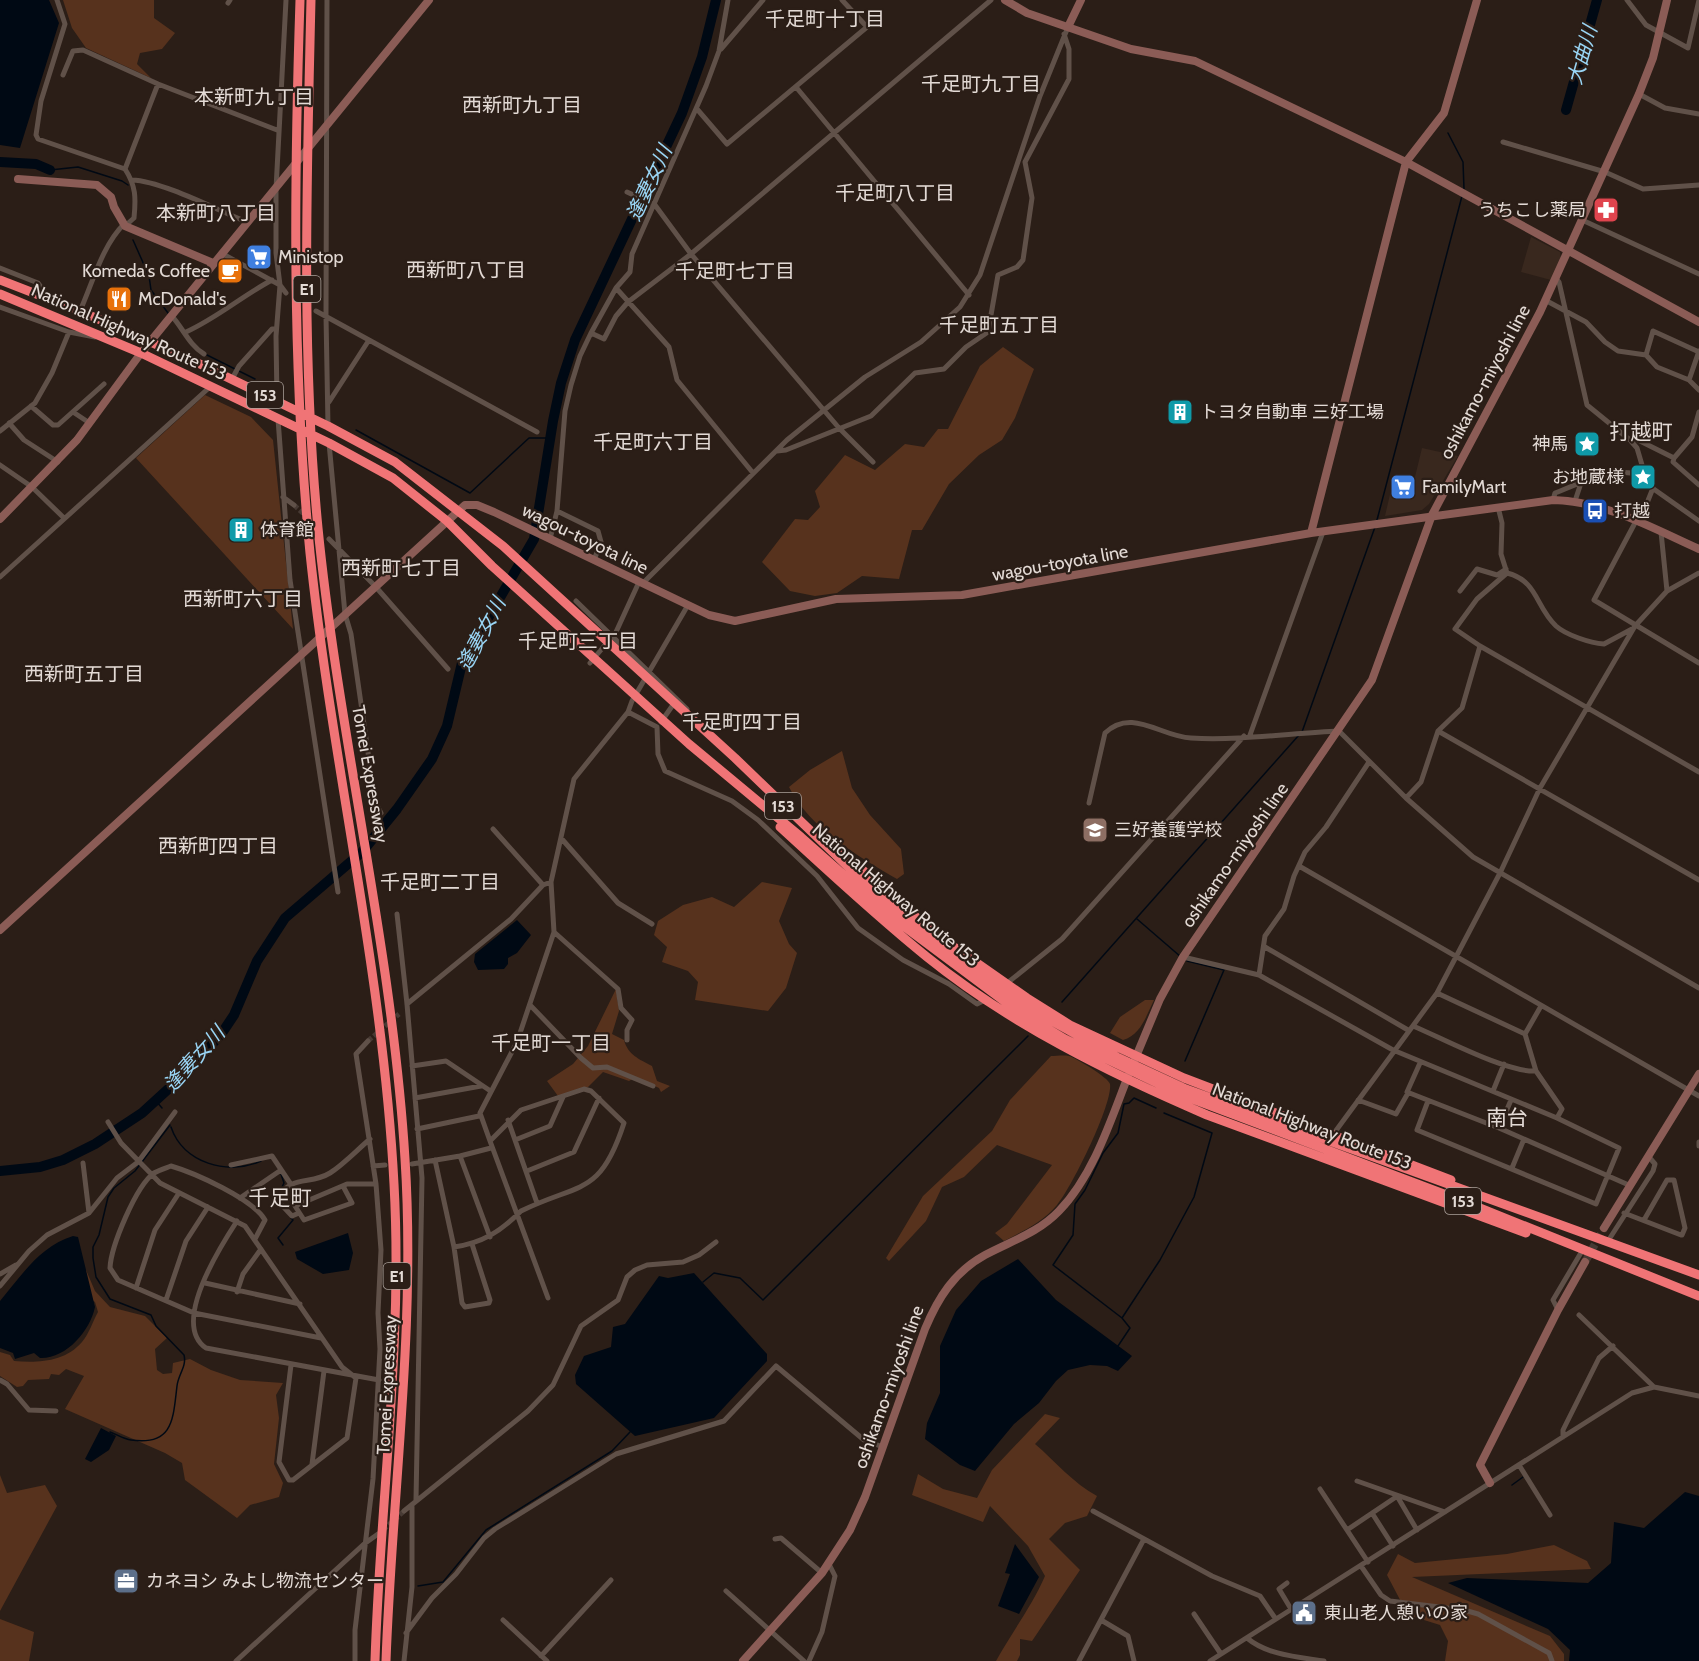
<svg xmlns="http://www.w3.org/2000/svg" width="1699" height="1661" viewBox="0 0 1699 1661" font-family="Cabin,'Noto Sans JP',sans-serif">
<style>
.built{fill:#39281e}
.green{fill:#57321d}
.water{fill:#000914}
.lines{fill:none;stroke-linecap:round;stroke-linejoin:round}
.stream{stroke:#000914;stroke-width:1.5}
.river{stroke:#000914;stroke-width:10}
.street-tunnel{stroke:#473a34;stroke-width:5;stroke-dasharray:5 2.5;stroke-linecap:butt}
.secondary-tunnel{stroke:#473a34;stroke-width:8;stroke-dasharray:8 4;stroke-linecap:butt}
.street{stroke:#605149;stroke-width:5}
.secondary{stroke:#8b5c56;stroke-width:8}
.highway{stroke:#f07476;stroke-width:9}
.labels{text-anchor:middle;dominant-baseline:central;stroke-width:4.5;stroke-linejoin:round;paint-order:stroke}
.shield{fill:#2b1e17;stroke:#aca29c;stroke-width:1.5}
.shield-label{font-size:16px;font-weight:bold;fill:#e3dad5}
.poi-label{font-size:18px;fill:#e3dad5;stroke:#2b1e17;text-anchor:start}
.street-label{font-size:18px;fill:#e3dad5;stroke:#2b1e17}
.neighbourhood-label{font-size:20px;fill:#e3dad5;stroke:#2b1e17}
.water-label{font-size:20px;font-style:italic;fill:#99d5f5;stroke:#2b1e17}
.quarter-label{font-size:21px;fill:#e3dad5;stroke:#2b1e17}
</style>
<rect width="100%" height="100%" fill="#2b1e17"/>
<path class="built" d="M1531,237L1560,252L1561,259L1551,280L1521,272Z
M1422,448L1458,456L1429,504L1422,510L1385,516L1394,477L1414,481Z"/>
<path class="green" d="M63,0H154V18L175,33L162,49L140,53L137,64L151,78L86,48L72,28Z
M1003,347L1034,369L1015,418L1002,440L979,455L949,484L922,530H912L899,579L862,576L837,593L815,596L790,591L762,562L795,519L808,520L820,507L815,491L845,455L875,470L905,444L924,447L938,429H948L980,366Z
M205,395L251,417L273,440L293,629L136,458Z
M842,751L852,788L870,815L901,849L904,874L897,879C858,856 810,829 789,787L810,770Z
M762,882L792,888L779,921L789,944L797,953L786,988L768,1011L695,1000L698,982L688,971L662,962L667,947L654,935L658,921L683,905L712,897L734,907Z
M616,989L619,1011L612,1034L624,1040C628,1055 639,1059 652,1066L657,1081L670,1086L661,1092L659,1088L636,1077L629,1081L603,1072L588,1087L558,1096L547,1081L573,1064L588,1046Z
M1145,1000H1154C1146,1016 1141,1035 1123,1040L1110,1033L1120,1017Z
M1051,1056C1056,1056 1064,1055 1069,1056C1076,1058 1109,1078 1110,1084C1113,1104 1071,1189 1057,1205C1043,1222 1023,1231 1004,1241L995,1233L1007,1224L1052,1165L997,1145L964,1177L942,1187L926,1221L889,1261L886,1258L923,1196L992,1131L1010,1100Z
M86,1270L95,1291L110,1307L145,1316L167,1338L155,1349L157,1370L163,1374L172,1373L173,1363L190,1359L211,1370L240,1380L283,1383L276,1395L279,1418L274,1464L283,1483L279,1497L250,1505L237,1518L185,1480L182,1463L165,1453L65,1409L84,1376L66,1369L59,1375L51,1374L49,1379L28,1380L23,1386L17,1387L0,1376V1352L10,1355L14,1361C38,1363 65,1362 82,1342C89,1334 93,1321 98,1312L95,1302L83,1293Z
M1045,1414L1060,1418L1035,1444C1056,1462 1073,1483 1097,1496L1087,1516L1065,1523L1049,1539L1080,1570L1032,1641L1020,1639V1655L1017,1661H996C1012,1632 1032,1606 1045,1576L1028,1546L990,1506L983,1522L912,1495L918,1474L943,1489L977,1498L992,1470Z
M0,1475L7,1493L45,1485L57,1506L0,1611Z
M1554,1545L1587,1561L1591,1569L1412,1577L1550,1636L1564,1654V1661H1445L1448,1641L1440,1625L1408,1615L1387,1575L1398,1554L1415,1563L1507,1554Z
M0,1619L34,1632L29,1661H0Z"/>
<path class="water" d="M0,0H49L59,23L20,148L0,145Z
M517,920L531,935L517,953L508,958V964L504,969L478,970L474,962L475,954Z
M348,1233L353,1253L349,1270L323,1274L297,1259L295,1252Z
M73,1236L78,1237L95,1307C90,1331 66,1359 40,1358L34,1353L15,1359L13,1353L0,1348V1301C21,1276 40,1246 73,1236Z
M1018,1259L1056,1300L1132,1356L1118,1371L1107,1366L1090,1365L1068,1370L1056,1381L1039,1403L1014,1424L975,1471L960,1465L925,1439L927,1423L940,1393V1346L956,1310L981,1281Z
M694,1273L767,1354V1361L714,1418L635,1436L576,1384L575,1375L584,1356L611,1347L613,1327L625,1324L659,1276L668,1278Z
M101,1428L116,1436L109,1450L91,1462L85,1459Z
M1685,1492L1699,1496V1661H1569L1570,1650L1548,1629L1448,1583L1467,1578L1588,1583L1611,1563L1614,1522L1644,1528Z
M1015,1544L1039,1577L1019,1614L998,1606L1010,1574L1005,1573Z"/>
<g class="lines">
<path class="stream" d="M1448,133L1463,162L1464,189
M50,170L78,167L122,181L128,185
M133,240L149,276L151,290L168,313
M207,355L255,379
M356,430L470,493L529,438H550
M1377,520L1462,196
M1302,732L1375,527
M1137,919L1181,957
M1062,1002L1299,735
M1185,1061L1224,970L1187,961
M156,1101L162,1108
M171,1127C183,1163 228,1176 261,1161
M275,1201L284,1183L281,1174
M283,1245L278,1238L293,1220L291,1218
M703,1282L714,1273L740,1278L763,1300L1028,1036
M1122,1318L1053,1265L1073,1235L1075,1204L1085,1190L1103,1153L1118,1133L1124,1104L1129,1103L1134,1098L1156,1108
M1118,1346L1130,1328L1122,1318L1160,1260L1194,1197L1212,1133L1164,1113
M110,1432C116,1434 124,1439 131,1440C174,1446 173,1418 177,1386C178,1375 187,1366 184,1355L156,1326L151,1315L110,1299L96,1277L93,1258V1247L99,1235L108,1197L114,1188L135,1171L170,1125
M1512,1485L1523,1477
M418,1586L443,1582L486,1530L612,1451L630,1432"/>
<path class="river" d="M1566,110L1597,0
M0,162L36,164L50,170
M0,1171L40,1167L63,1160L95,1144L142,1113L189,1070L222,1033L234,1015L257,961L285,918L362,852L397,809L432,759L447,726L462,663L534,539L553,421L561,383L575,340L682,113L702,57L716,0"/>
<path class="street-tunnel" d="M294,505L307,517
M368,1041L399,1014
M383,1530L404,1511"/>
<path class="secondary-tunnel" d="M1585,1262L1604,1228"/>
<path class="street" d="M57,0L65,24L41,101L36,135L38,139L125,169C136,186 136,198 134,218L125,226
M327,0L326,316L328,426
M1627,0L1646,25L1688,48L1699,0
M228,3L230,0
M721,49L763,0
M63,75L73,51L83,50L158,84L277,130
M796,87L969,295
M1639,94L1665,108L1699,114
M697,109L727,144L867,27L842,0
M1503,142L1605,172L1643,189L1699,185
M125,169L158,84
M132,180C162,181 217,210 247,222
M627,192L655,205L691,254L839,428L873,462
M1582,220L1699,274
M221,253L280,285L286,293
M0,268L38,283L48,297
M1555,277L1559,282L1587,405L1630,440L1637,448L1647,482
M616,288L669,347L677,380L753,473
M1545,300L1586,322L1605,342L1618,351L1646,355L1657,367L1689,380L1699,390
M0,307L69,332L95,337
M80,311C93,282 102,246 124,224
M316,311L537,432
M171,315C183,328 189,345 204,354
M186,332C217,318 242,296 272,280
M591,333L604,339L616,316L628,302L691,254L991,0
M1646,355L1653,331L1699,352
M232,379L239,366L272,329H276
M1689,380L1699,351
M277,401L276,336L280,285L276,253V189L286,0
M329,402L369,340
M31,406L53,425H58L104,384
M73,412L88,422
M278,419L290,580L338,892
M9,423L24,440L58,462
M0,431L35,403L52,373L69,332
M1630,440L1636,439L1674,458L1673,462L1699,485
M329,443L345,614L351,634L375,801L381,813
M777,451L786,450L871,416L915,373L944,369L966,347L988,332L998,275L1017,267L1023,260L1032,198L1025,162L1069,79V49L1064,34
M1674,458L1692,437L1699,412
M0,465L32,487L64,518
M283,497L294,505
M1553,500L1555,493C1578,484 1606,470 1631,473L1699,521
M1575,501L1581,483
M1498,507L1502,523L1501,554L1507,573C1538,581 1535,606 1556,626C1566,635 1590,643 1604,644L1632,629
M557,511L598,531L601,542L594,560
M1636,521L1594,600L1699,663
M1639,523L1653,488
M1661,532L1667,591
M329,539L375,586L448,669
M550,539L557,511L565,411L571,385L580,356L591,333L616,288L630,272L632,254L706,86L719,51L728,0
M0,577L211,386
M643,583L787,440L865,377L921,342L960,307L980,275L1040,96L1068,27
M1460,591L1477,569L1497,575L1506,569
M576,601L687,709
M1480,646L1455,629L1477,599L1507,573
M590,663L616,632L639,582
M628,712L657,727L658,754L665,771L732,801L758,820L817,876L858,928L903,960L949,984L977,1004L987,999
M661,722L675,702
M1438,731L1699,880
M1250,735L1323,532
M1406,798L1421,782L1438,731L1462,708L1480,646L1699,772
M1089,803L1105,733C1132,707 1161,737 1191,738C1237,741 1292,733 1339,731L1406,798L1473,857L1699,988
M493,829L543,885
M561,838L618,903L652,924
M1299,866L1699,1096
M397,914L407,1004L422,1178L416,1500
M554,932L618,989L621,1008L632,1020L627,1030V1040
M1265,947L1408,1030
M1183,957L1259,975L1393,1050L1557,1118L1619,1148L1596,1204L1417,1130L1428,1101
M1259,975L1265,936L1284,909L1294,876L1305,852L1326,827L1369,762
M1006,984L1062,939L1244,736
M1437,993L1525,1034
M407,1004L511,919L543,885L551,882
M531,1006L581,1058L593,1068L607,1067L653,1086
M1541,1006L1525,1034L1536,1071L1562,1109L1557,1118
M1413,1026C1442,1038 1507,1073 1536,1071
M1420,1063L1407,1092L1499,1128L1631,1186
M412,1066L446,1061L489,1090
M1493,1091L1504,1064
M415,1098L481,1086
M1358,1100L1396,1114L1408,1093
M508,1120L537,1203
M108,1122L121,1143L160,1183L245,1226L342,1367L356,1378
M1499,1128L1511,1100
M417,1129L479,1116
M1332,1136L1437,993L1500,873L1540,788L1635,626L1667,591L1699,573
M515,1140L550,1126L563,1097
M490,1141L480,1113L517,1042L554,932L551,882L574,779L628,712L632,701L688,605
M1699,1142V1146
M460,1156L490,1237
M435,1160L454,1247L462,1303L465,1307L489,1303L490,1300L472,1244
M83,1163L89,1213
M412,1164L460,1156L491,1148
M231,1165L272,1156L290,1183
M373,1166L385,1165
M1512,1168L1524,1139
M527,1171L574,1152L599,1098
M343,1186L352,1203L304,1220L295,1206L347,1184H376
M240,1198L281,1170
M299,1213L292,1216L277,1200C292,1173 309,1186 330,1173C344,1164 357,1150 370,1139
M1624,1213L1681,1235H1682L1685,1228L1674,1180H1667L1644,1220
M237,1221C220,1247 171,1324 206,1348L379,1380
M255,1239L265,1220C253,1199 195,1173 171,1166C166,1168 159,1170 154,1173C136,1186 111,1246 110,1268L118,1280L194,1313L321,1338
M1608,1241L1653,1171L1655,1164L1649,1157
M454,1247C482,1243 500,1232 521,1211C580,1182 600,1197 624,1123L591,1091L584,1089L521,1110L490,1141L548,1298
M0,1274L16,1265
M205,1283L300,1304
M0,1286L29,1251L47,1235L89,1213L117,1178L138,1162L175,1112
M136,1288L155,1230L179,1193
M237,1292L243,1274L261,1249
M166,1300L186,1241L208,1207
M1558,1310L1553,1300L1582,1251
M1579,1315L1654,1387
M291,1365L279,1462L289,1480H293L347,1438L356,1378
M0,1380L7,1384L29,1410L56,1411
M1563,1437V1430L1599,1358L1613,1346
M312,1464L324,1371
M1519,1465L1550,1515
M1357,1481L1445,1512
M1320,1489L1368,1562
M1397,1496L1417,1530
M404,1511L528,1411L553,1385L581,1326L618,1300L627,1277L635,1270L647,1265L683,1262L699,1255L716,1242
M1093,1511L1212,1576L1260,1596L1275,1618
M1372,1513L1393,1546
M1347,1530L1396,1497
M775,1539L781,1538L822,1573
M1361,1566L1381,1595L1390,1601L1464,1610L1478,1614L1549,1653L1552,1661
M1287,1583L1279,1589L1291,1609
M726,1591L804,1661
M1194,1614L1221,1654
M503,1620L547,1661
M1101,1620L1128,1636L1134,1661
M406,1633L432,1598L456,1574L484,1538L495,1529L616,1454L724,1421L776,1366L864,1440L883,1447
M1247,1638C1267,1655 1298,1657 1324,1661
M541,1656L611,1580
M236,1661L364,1544L378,1534
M355,1661V1630L373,1479L380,1349L378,1313L381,1250L376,1184L356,1054L368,1041
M404,1661L412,1587V1507
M809,1661L822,1632L835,1576L829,1564
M1079,1661L1144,1539
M1210,1661L1632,1393L1654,1387L1699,1396"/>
<path class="secondary" d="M1005,0L1027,13L1131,49L1195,61L1406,162L1699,322
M1068,27L1081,0
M18,179L97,185L111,197L114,207L125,226L213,263
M0,519L77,440L141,353L429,0
M1311,533L1406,162L1444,113L1477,0
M0,930L465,505H477L494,512L709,615L735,621L836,599L962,595L1311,533L1553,500C1605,501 1652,528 1699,549
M1135,1059L1160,999L1183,957L1372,680L1432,515L1540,312L1639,94L1653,58L1667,0
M1604,1228L1699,1074
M1490,1483L1480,1465L1482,1461L1558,1310L1585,1262
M743,1661L822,1573L850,1530L865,1497L925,1329C938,1298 954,1272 985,1255C1011,1241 1038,1233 1059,1211C1093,1176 1111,1120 1128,1076"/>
<path class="highway" d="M300,0C294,184 292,369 310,553C332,764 383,972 394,1184C403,1346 380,1500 375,1661
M311,0C307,176 301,353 318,528C339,739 392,947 405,1159C416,1327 392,1493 386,1661
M0,280L80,311L200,364L328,426L395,462L503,546L735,758L866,884L932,940L1016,1001L1117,1057L1186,1089L1699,1275
M0,294L141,353L329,443L393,478L447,521L492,566L689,744L801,837L890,916L1016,1010L1065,1039L1182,1095L1465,1202L1699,1296
M780,827C828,871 876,916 927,957C1010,1024 1109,1073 1207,1115L1526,1233
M825,837L934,933L1027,998L1070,1025L1184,1078L1451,1180"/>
</g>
<defs>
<g id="pharmacy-square" transform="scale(1.35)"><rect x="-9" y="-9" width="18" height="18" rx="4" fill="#e0444e" stroke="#2b1e17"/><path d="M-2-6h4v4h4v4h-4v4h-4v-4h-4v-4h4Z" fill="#fff"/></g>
<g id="supermarket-square" transform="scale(1.35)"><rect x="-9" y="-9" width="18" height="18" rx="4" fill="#3f7fe0" stroke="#2b1e17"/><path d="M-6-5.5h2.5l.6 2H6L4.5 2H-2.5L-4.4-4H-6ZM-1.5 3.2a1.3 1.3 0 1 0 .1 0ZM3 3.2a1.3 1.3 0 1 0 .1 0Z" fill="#fff"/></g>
<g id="cafe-square" transform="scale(1.35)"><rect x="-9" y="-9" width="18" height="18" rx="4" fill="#e8710a" stroke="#2b1e17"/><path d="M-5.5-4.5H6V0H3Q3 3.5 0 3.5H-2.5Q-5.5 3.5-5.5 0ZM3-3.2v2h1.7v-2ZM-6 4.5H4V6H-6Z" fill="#fff"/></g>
<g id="restaurant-square" transform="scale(1.35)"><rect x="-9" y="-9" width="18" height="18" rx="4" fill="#e8710a" stroke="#2b1e17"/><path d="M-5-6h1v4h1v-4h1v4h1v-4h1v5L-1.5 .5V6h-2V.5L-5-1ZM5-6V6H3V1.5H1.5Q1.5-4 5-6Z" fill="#fff"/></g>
<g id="building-square" transform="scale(1.35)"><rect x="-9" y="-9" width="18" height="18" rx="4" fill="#0f9aa8" stroke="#2b1e17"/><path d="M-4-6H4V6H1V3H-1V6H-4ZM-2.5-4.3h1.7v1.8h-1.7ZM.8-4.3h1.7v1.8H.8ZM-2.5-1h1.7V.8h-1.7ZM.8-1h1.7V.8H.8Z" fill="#fff"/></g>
<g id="sight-square" transform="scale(1.35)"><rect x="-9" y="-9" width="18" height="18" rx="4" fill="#0f9aa8" stroke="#2b1e17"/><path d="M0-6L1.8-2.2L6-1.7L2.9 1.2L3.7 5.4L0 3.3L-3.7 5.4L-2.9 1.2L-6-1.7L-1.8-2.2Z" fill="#fff"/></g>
<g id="bus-square" transform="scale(1.35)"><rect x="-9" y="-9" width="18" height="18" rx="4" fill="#1a4fb4" stroke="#2b1e17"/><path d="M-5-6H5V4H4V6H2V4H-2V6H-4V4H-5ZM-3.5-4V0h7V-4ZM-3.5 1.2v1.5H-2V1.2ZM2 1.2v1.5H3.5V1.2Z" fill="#fff"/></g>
<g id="school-square" transform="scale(1.35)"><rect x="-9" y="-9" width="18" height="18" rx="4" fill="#8d6e63" stroke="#2b1e17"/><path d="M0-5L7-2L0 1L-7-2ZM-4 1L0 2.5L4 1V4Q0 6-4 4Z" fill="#fff"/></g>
<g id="office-square" transform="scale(1.35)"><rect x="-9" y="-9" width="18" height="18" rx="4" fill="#5c6f8a" stroke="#2b1e17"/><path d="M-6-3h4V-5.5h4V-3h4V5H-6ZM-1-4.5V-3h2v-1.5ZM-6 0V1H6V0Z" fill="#fff"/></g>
<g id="civic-square" transform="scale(1.35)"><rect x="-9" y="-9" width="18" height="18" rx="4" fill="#5c6f8a" stroke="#2b1e17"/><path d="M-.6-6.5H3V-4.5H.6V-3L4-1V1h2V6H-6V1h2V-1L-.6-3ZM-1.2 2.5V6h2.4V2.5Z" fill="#fff"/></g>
</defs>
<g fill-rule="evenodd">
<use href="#pharmacy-square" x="1606" y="210"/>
<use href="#supermarket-square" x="259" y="257"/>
<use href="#cafe-square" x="230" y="271"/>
<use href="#restaurant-square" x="119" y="299"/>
<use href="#building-square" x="1180" y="412"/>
<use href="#sight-square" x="1587" y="444"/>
<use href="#sight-square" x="1643" y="477"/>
<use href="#supermarket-square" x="1403" y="487"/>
<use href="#bus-square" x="1595" y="511"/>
<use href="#building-square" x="241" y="530"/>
<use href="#school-square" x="1095" y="830"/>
<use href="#office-square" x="126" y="1581"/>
<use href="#civic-square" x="1304" y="1613"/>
</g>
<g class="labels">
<g class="shield">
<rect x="293.5" y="276" width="27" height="26" rx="4.5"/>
<rect x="247" y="382" width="36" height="26" rx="4.5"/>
<rect x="765" y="793" width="36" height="26" rx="4.5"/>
<rect x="1445" y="1188" width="36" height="26" rx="4.5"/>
<rect x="383.5" y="1263" width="27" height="26" rx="4.5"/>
</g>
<g class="shield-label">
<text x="307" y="289">E1</text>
<text x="265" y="395">153</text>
<text x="783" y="806">153</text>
<text x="1463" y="1201">153</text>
<text x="397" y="1276">E1</text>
</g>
<g class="poi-label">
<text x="1586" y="210" text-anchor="end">うちこし薬局</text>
<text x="278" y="257">Ministop</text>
<text x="210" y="271" text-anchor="end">Komeda's Coffee</text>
<text x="138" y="299">McDonald's</text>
<text x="1200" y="412">トヨタ自動車 三好工場</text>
<text x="1568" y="444" text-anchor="end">神馬</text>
<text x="1624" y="477" text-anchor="end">お地蔵様</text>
<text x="1422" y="487">FamilyMart</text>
<text x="1614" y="511">打越</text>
<text x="260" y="530">体育館</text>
<text x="1114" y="830">三好養護学校</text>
<text x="146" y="1581">カネヨシ みよし物流センター</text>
<text x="1324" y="1613">東山老人憩いの家</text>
</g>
<g class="street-label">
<text transform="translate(129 332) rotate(24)">National Highway Route 153</text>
<text transform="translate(1485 382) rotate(-62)">oshikamo-miyoshi line</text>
<text transform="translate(585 539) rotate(26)">wagou-toyota line</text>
<text transform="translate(1060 563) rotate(-10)">wagou-toyota line</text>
<text transform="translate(370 774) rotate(80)">Tomei Expressway</text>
<text transform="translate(1235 855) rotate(-55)">oshikamo-miyoshi line</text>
<text transform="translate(896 895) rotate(40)">National Highway Route 153</text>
<text transform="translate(1312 1126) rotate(21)">National Highway Route 153</text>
<text transform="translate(387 1385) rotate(-87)">Tomei Expressway</text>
<text transform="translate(889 1387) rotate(-70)">oshikamo-miyoshi line</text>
</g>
<g class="neighbourhood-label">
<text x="825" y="19">千足町十丁目</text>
<text x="981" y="84">千足町九丁目</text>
<text x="254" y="97">本新町九丁目</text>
<text x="522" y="105">西新町九丁目</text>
<text x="895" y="193">千足町八丁目</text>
<text x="216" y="213">本新町八丁目</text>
<text x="466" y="270">西新町八丁目</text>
<text x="735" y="271">千足町七丁目</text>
<text x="999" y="325">千足町五丁目</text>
<text x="653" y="442">千足町六丁目</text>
<text x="401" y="568">西新町七丁目</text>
<text x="243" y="599">西新町六丁目</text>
<text x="578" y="641">千足町三丁目</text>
<text x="84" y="674">西新町五丁目</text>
<text x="742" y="722">千足町四丁目</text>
<text x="218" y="846">西新町四丁目</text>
<text x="440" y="882">千足町二丁目</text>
<text x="551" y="1043">千足町一丁目</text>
</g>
<g class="water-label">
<text transform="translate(1582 55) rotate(-74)">大曲川</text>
<text transform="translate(649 183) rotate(-65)">逢妻女川</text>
<text transform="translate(481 634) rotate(-62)">逢妻女川</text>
<text transform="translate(194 1059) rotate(-48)">逢妻女川</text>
</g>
<g class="quarter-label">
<text x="1641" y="431">打越町</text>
<text x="1507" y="1117">南台</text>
<text x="280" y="1197">千足町</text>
</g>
</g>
</svg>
